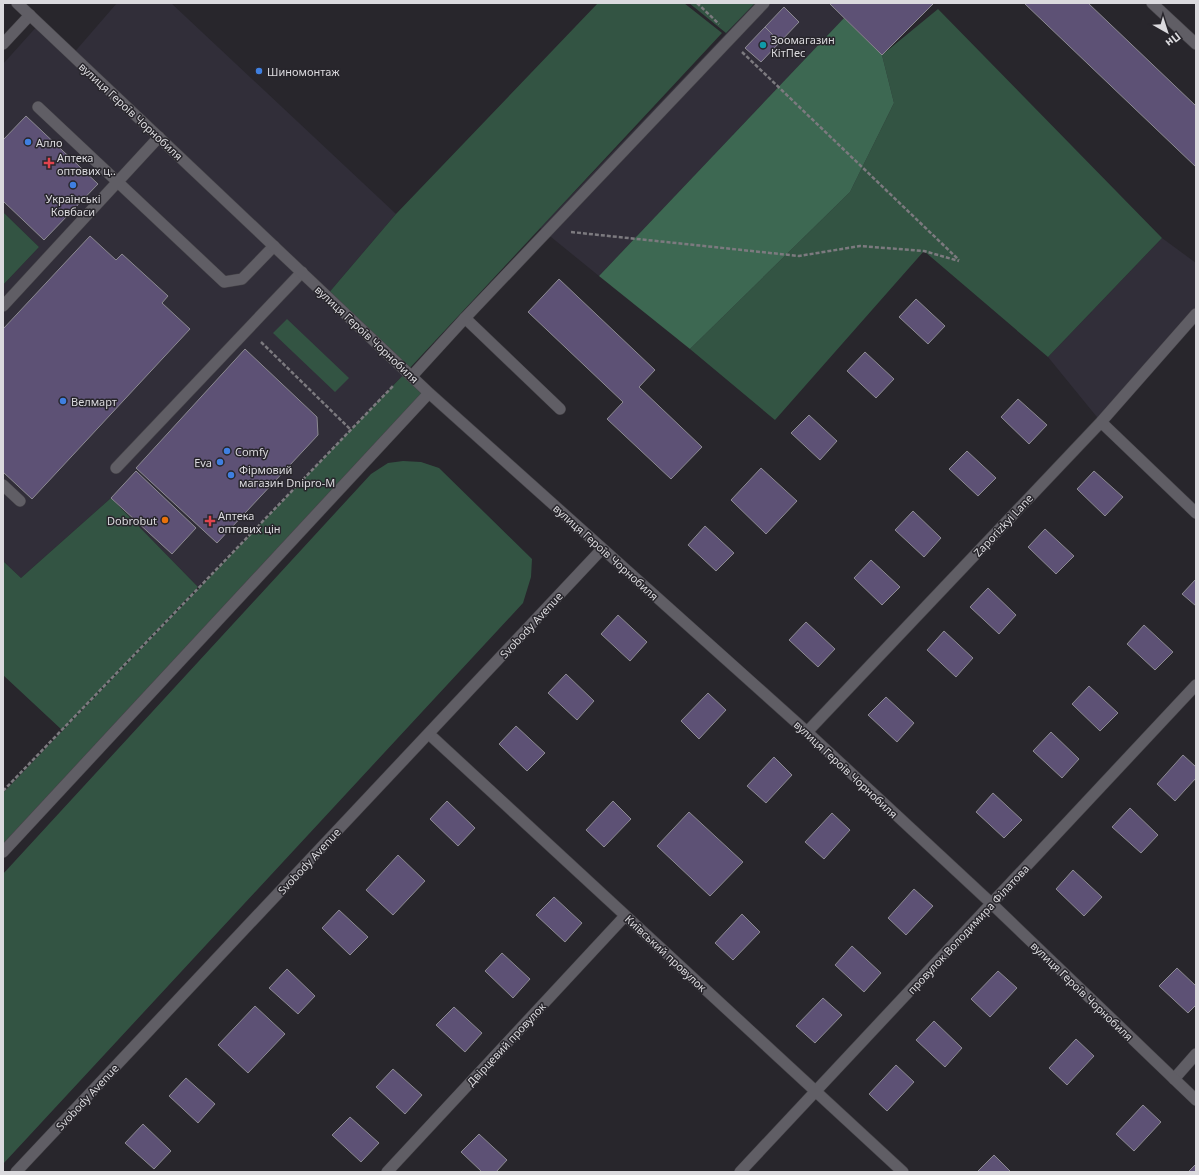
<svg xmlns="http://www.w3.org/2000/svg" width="1199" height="1175" viewBox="0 0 1199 1175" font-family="'Noto Sans',sans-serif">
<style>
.built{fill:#312e39}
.green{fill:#335443}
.forest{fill:#3d6852}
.building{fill:#5d5175;stroke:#8c8a91}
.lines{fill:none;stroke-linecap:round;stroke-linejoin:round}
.service-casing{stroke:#464449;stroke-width:12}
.minor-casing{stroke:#464449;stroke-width:12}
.tertiary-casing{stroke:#464449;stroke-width:12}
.path{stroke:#7c7a7f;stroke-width:2.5;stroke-dasharray:4 2;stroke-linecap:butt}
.service{stroke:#605e65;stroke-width:11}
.minor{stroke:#605e65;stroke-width:11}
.tertiary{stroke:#605e65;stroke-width:11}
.culture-dot{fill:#0f9aa8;stroke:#28262c;stroke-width:1.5}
.shop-dot{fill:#3f7fe0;stroke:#28262c;stroke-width:1.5}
.health-dot{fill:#e0444e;stroke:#28262c;stroke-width:1.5}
.food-dot{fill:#e8710a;stroke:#28262c;stroke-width:1.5}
.labels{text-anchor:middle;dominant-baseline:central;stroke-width:3;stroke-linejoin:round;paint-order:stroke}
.poi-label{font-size:11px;fill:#dbdade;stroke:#28262c;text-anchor:start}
.street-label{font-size:11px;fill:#dbdade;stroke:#28262c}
</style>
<rect width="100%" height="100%" fill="#28262c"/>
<path class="built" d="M117,3H171L396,214L327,295L407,371L198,587L111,498L21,578L3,561V285L39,247L3,212V64L39,24L72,55Z
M755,3H830L844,18L599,276L540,228Z
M1162,238L1196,263V314L1101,422L1048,357Z"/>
<path class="green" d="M598,3H684L722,33L407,371L429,393L3,849V793L407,371L327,295L396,214Z
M689,3H755L726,33Z
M938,9L1162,238L1048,357L924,251L775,420L690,349L850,192L894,103L882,55Z
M3,212L39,247L3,285Z
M287,319L349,378L335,392L273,333Z
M403,461L421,462L439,468L532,559L531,577L523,603L3,1164V874L371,474L388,463Z
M111,498L198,587L62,730L3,675V561L21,578Z"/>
<path class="forest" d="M844,18L882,55L894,103L850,192L690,349L599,276Z"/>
<path class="building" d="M829,3H934L882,55Z
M1024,3H1088L1196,106V167Z
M784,7L799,22L780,42L765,27Z
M765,27L780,42L761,62L745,48Z
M26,116L98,184L44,240L3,201V140Z
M90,236L116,260L122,254L168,296L162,303L190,329L32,499L3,472V329Z
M559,279L655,370L639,387L702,447L671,479L607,419L623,402L528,312Z
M916,299L945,326L928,344L899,317Z
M245,349L317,417L318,435L217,543L136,468Z
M865,352L894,379L876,398L847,371Z
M1018,399L1047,425L1029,444L1001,417Z
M809,415L837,441L820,460L791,433Z
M967,451L996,478L978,496L949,469Z
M761,468L797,501L766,534L731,500Z
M136,471L196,528L172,554L111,498Z
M1094,471L1123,497L1105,516L1077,489Z
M913,511L941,538L924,557L895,530Z
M705,526L734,553L716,571L688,545Z
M1045,529L1074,556L1056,574L1028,547Z
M871,560L900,587L882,605L854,578Z
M1196,579V606L1182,594Z
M988,588L1016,615L999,634L970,607Z
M618,615L647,642L630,661L601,634Z
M806,622L835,649L818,667L789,640Z
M1144,625L1173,652L1155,670L1127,644Z
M944,631L973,658L956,677L927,650Z
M566,674L594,701L577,720L548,693Z
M1089,686L1118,713L1100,731L1072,704Z
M708,693L726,710L699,739L681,721Z
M886,697L914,723L897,742L868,715Z
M516,726L545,753L527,771L499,744Z
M1051,732L1079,759L1062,778L1033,751Z
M1183,755L1196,767V778L1175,801L1157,784Z
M774,757L792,775L766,803L747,786Z
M993,793L1022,820L1004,838L976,812Z
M447,801L475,828L458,846L430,819Z
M613,801L631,819L604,847L586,830Z
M1130,808L1158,835L1141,853L1112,827Z
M689,812L743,862L710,896L657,846Z
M832,813L850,830L824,859L805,842Z
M398,855L425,881L393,915L366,890Z
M1073,870L1102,897L1084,916L1056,889Z
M914,889L933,906L906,935L888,918Z
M554,897L582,923L565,942L536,915Z
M339,910L368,937L350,955L322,928Z
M742,914L760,932L733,960L715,943Z
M852,946L881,973L864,992L835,965Z
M502,953L530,979L513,998L485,971Z
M1177,968L1196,986V1005L1188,1013L1159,986Z
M287,969L315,996L298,1014L269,988Z
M998,971L1017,988L990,1017L971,999Z
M823,998L842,1015L815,1043L796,1026Z
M255,1006L285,1034L248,1073L218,1045Z
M454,1007L482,1033L465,1052L436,1025Z
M934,1021L962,1048L945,1067L916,1040Z
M1076,1039L1094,1056L1067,1085L1049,1068Z
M896,1065L914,1082L887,1111L869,1094Z
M393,1069L422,1095L405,1114L376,1087Z
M186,1078L215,1104L198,1123L169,1096Z
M1143,1105L1161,1122L1134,1151L1116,1134Z
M350,1117L379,1143L361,1162L332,1135Z
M143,1124L171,1151L154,1169L125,1143Z
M479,1134L507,1160L496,1172H482L461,1152Z
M994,1155L1011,1172H977Z
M1196,1164V1172H1188Z"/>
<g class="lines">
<g class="service-casing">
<path id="service" d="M1152,3L1196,44
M3,44L30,15
M38,107L224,282L242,279L274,246
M3,306L159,137
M465,318L560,409
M116,468L302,272
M3,485L20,501"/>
</g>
<g class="minor-casing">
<path id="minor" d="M412,376L465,318L764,3
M1101,422L1196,513
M807,732L1101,422L1196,314
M429,734L903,1172
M1174,1079L1196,1054
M387,1172L625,916
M740,1172L1196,685"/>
</g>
<g class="tertiary-casing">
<path id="tertiary" d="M17,3L429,393L807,732L991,903L1196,1100
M3,852L429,393
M16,1172L602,549"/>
</g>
<path class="path" d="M697,3L719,24
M742,52L959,260
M571,232L799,256L860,246L924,251L959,261
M261,342L351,430
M3,791L394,385"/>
<use href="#service" class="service"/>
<use href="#minor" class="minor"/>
<use href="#tertiary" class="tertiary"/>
</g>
<circle class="culture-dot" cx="763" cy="45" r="4"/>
<g class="shop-dot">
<circle cx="259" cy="71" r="4"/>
<circle cx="28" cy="142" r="4"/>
<circle cx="73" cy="185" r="4"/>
<circle cx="63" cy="401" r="4"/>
<circle cx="227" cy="451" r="4"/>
<circle cx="220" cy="462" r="4"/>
<circle cx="231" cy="475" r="4"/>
</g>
<g class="health-dot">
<path d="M47 157h4v4h4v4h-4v4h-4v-4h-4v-4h4z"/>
<path d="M208 515h4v4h4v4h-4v4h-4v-4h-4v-4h4z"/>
</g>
<circle class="food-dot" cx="165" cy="520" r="4"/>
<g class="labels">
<g class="poi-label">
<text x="771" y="39">Зоомагазин<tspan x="771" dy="13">КітПес</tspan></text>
<text x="267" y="71">Шиномонтаж</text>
<text x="36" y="142">Алло</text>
<text x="57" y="157">Аптека<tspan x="57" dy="13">оптових ц‥</tspan></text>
<text x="73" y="198" text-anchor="middle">Українські<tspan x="73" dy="13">Ковбаси</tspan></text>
<text x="71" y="401">Велмарт</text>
<text x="235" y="451">Comfy</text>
<text x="212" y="462" text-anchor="end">Eva</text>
<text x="239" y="469">Фірмовий<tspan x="239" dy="13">магазин Dnipro-M</tspan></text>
<text x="218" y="515">Аптека<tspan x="218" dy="13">оптових цін</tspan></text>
<text x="157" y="520" text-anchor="end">Dobrobut</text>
</g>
<g class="street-label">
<text transform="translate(131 111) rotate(43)">вулиця Героїв Чорнобиля</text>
<text transform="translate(367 334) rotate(43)">вулиця Героїв Чорнобиля</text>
<text transform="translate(1003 525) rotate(-47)">Zaporizkyi Lane</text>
<text transform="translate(606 552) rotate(42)">вулиця Героїв Чорнобиля</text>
<text transform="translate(531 625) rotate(-47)">Svobody Avenue</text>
<text transform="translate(846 769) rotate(43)">вулиця Героїв Чорнобиля</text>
<text transform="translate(309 861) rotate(-47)">Svobody Avenue</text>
<text transform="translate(968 929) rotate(-47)">провулок Володимира Філатова</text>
<text transform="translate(666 953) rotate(43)">Київський провулок</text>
<text transform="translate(1082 991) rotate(44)">вулиця Героїв Чорнобиля</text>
<text transform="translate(506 1044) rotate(-47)">Двірцевий провулок</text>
<text transform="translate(87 1097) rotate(-47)">Svobody Avenue</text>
</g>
</g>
<rect width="1199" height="1175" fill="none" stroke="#dbdade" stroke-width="8"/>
<g transform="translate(1167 32) rotate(141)" stroke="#28262c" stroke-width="3" paint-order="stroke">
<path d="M0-3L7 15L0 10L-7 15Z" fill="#dbdade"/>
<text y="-6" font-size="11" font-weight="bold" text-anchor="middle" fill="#dbdade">Пн</text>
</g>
</svg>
